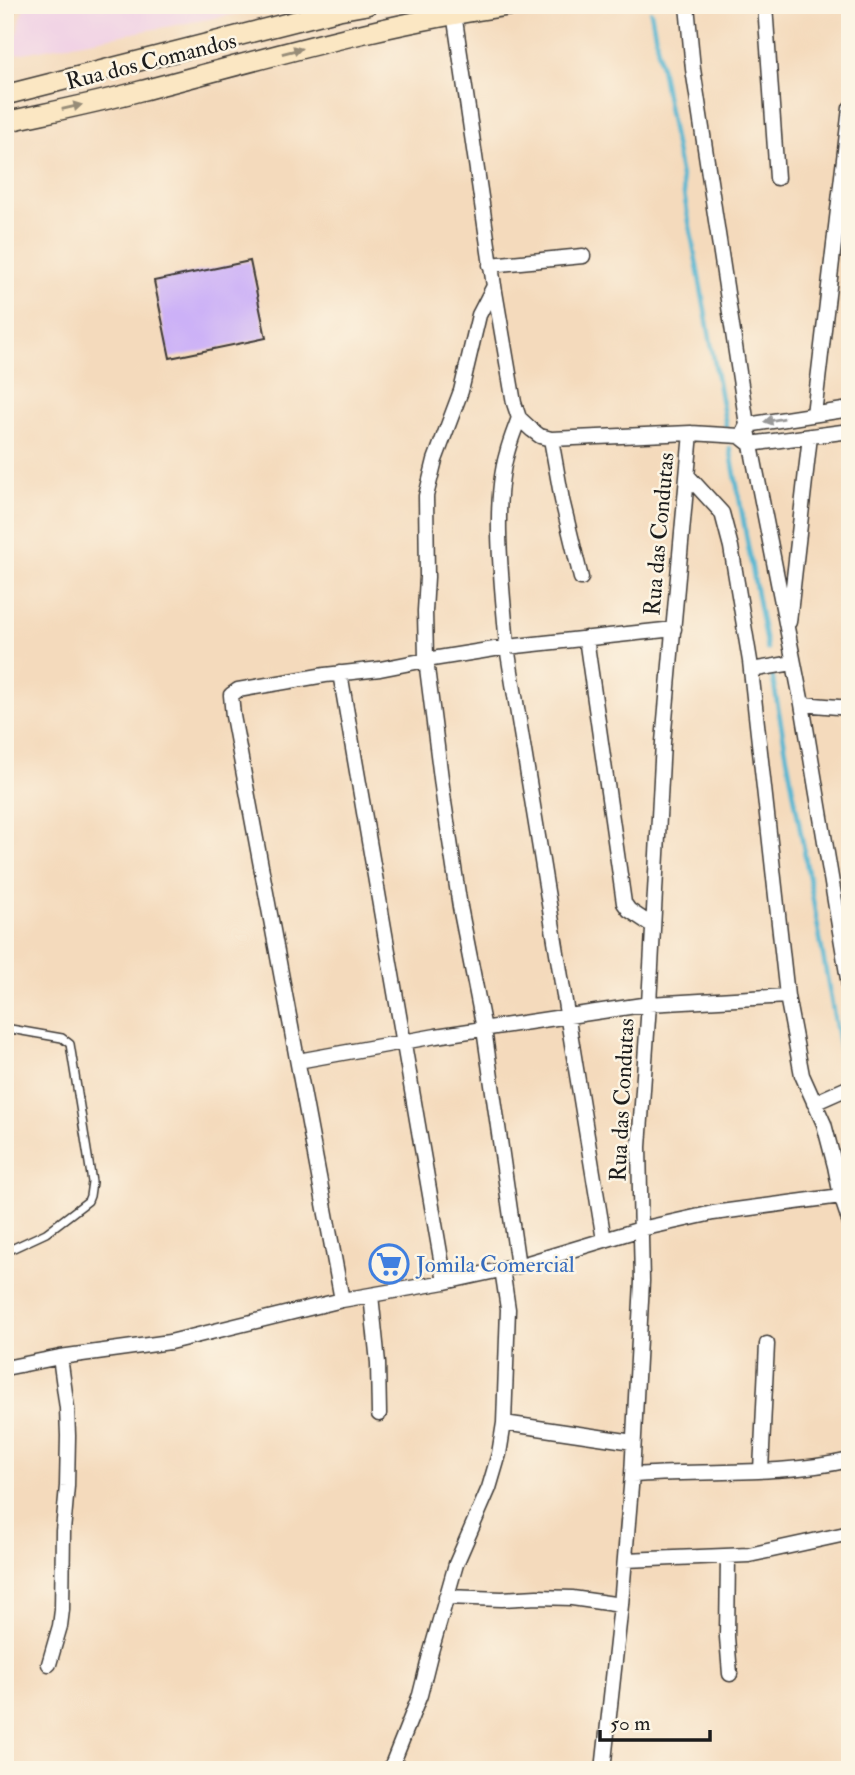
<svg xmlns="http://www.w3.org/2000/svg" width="855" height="1775" viewBox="0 0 855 1775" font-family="'IM FELL Double Pica',serif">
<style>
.built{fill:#f0d0e5}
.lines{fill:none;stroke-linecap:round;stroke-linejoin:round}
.stream{stroke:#52b6d1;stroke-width:4.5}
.building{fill:#ccb1f7}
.lane-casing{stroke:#3c3834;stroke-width:10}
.street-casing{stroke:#3c3834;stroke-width:17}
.secondary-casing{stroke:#3c3834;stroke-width:22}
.lane{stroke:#fff;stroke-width:7}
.street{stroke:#fff;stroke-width:14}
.secondary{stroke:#fbe7c3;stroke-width:19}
.oneway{fill:#978c78}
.oneway2{fill:#999}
.labels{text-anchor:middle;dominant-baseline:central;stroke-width:5;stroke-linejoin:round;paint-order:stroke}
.street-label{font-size:23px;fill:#1c1c1c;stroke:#fcf5e5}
.shop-label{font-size:23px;fill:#366cbe;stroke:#fcf5e5;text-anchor:start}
</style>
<rect width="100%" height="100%" fill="#fcf5e5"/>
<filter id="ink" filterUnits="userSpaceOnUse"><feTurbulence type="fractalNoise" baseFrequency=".0143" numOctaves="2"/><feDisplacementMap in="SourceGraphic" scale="14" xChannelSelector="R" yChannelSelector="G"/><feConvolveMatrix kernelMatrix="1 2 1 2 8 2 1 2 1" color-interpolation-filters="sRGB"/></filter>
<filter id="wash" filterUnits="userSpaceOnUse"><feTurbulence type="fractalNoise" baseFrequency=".00686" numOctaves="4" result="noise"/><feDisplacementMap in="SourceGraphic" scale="28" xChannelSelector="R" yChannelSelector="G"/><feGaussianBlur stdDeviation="1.57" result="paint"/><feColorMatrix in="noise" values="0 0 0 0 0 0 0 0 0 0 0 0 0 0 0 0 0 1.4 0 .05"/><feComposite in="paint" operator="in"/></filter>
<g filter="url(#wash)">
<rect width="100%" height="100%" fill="#f4dabc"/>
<path class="built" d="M24,5H286L12,55Z"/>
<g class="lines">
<path class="stream" d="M651,12L726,426
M730,448L767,649
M772,674L846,1082"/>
</g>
<g id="blocks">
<path class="building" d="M250,261L266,338L170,358L154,281Z"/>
</g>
</g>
<g filter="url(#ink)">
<use href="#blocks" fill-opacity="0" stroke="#3c3834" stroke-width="2"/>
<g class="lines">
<g class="lane-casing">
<path id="lane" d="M5,1028L62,1038L70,1044L92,1182L90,1196L88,1201L46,1233L5,1252"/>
</g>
<g class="street-casing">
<path id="street" d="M687,5L693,69L747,425L802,704L850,991
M765,5L777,178
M454,13L494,286L514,403L519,418L532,430L540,436L551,439L691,433L740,436L750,444L850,431
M5,19L8,5
M490,265L583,256
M494,286L479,315L461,391L435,460L426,496L427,577L425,611L426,660L444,802L460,907L484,1029L518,1266
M814,414L850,108
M519,418C515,429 510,441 507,453C491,508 503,590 507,647L604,1240
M744,431L747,425L850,409
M551,439L562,500L581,578
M688,476L722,513L731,547L750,661L787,996L802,1075L824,1124L835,1166L841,1196L850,1223
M789,622L810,436
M586,638L624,903L629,910L653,926
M751,670L793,663
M340,673L445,1282
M802,704L850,708
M298,1061L436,1036L649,1004L787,996
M814,1103L850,1087
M371,1295L378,1363L379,1414
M342,1300L233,716L231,695L238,690L325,675L380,669L426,660L507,647L674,629
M5,1368L60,1357L170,1342L342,1300L445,1282L518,1266L641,1229L713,1213L841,1196
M504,1423L633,1442
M761,1470L767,1344
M632,1475C703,1470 780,1476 850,1460
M728,1557L727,1637L730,1674
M625,1560L749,1555L850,1533
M446,1597L502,1599L537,1597L572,1598L621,1605
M49,1664L60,1626L62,1610L63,1531L67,1486L68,1436L67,1408L60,1357
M390,1770L420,1695L430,1655L456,1564L489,1488L499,1454L504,1423L508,1309L502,1269
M603,1770L621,1605L632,1475L642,1281L639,1147L649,1004L663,742L691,433"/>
</g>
<g class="secondary-casing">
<path id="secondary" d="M5,95L339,10L367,5
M5,122C50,112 96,103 140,91C264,59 387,22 514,5"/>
</g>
<use href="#lane" class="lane"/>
<use href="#street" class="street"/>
<use href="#secondary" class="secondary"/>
</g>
<defs><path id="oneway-solid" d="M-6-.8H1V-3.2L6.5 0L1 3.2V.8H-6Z" transform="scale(1.75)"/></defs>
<g class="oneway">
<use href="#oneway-solid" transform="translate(292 51) rotate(-15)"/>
<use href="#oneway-solid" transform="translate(72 107) rotate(-13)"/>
</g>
<use class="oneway2" href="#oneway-solid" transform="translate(774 420) rotate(170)"/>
</g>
<defs>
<g id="supermarket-ring" transform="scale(2.0125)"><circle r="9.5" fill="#fcf5e5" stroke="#3f7fe0" stroke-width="1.5"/><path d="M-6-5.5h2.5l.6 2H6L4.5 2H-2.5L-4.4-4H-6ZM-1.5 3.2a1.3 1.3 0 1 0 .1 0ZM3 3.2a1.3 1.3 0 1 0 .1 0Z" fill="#3f7fe0"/></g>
</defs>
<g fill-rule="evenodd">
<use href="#supermarket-ring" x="389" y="1264"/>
</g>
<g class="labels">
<g class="street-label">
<text transform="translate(151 61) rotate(-14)">Rua dos Comandos</text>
<text transform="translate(659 534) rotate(-85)">Rua das Condutas</text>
<text transform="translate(622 1100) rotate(-87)">Rua das Condutas</text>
</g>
<g class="shop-label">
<text x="416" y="1264">Jomila Comercial</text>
</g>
</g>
<rect width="855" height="1775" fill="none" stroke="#fcf5e5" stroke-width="28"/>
<path d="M600 1730v10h110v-10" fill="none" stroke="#1c1c1c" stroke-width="3.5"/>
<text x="610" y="1730" font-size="21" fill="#1c1c1c" stroke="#fcf5e5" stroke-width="5" paint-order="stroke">50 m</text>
</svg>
